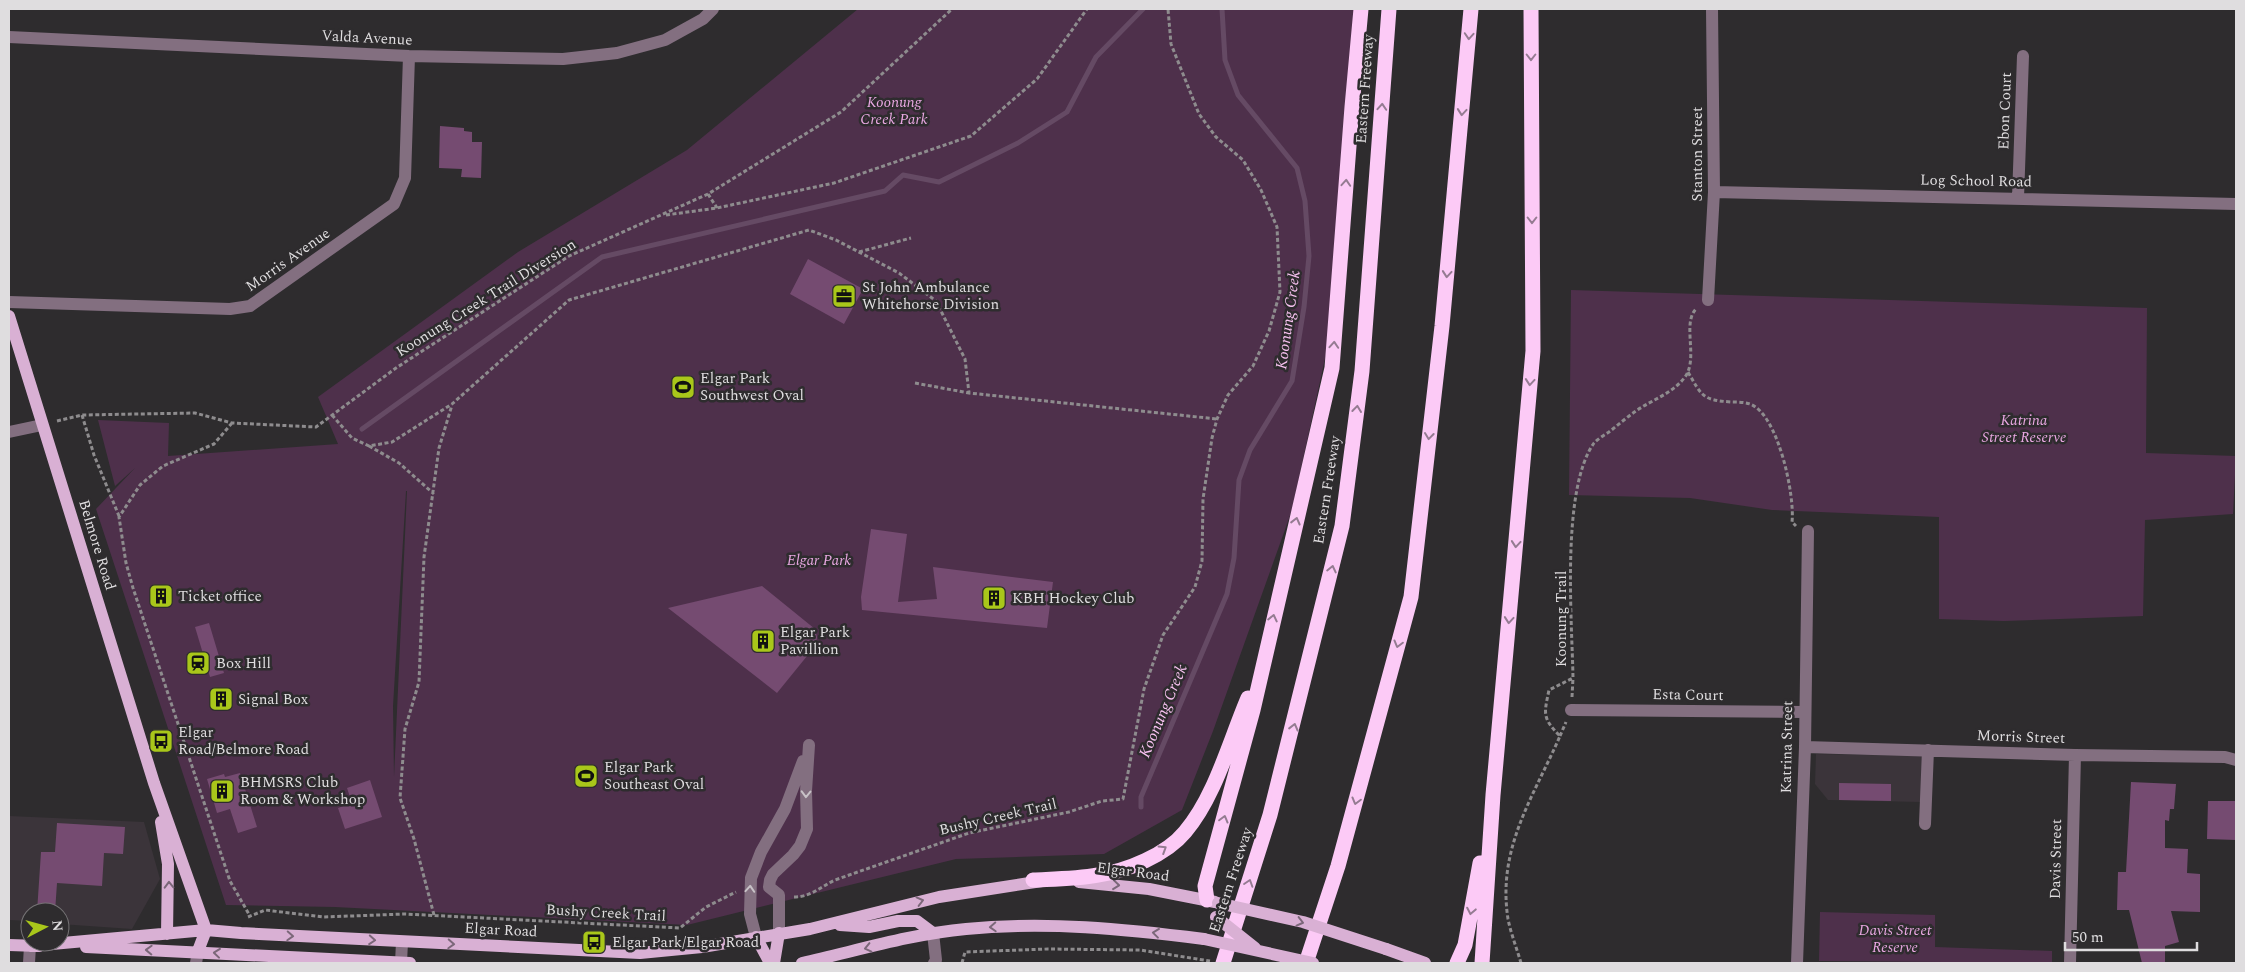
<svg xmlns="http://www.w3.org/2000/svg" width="2245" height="972" viewBox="0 0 2245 972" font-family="Spectral,serif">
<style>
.built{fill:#3b343a}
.green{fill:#4e304b;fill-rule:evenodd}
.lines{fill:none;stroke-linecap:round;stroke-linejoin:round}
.stream{stroke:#654a64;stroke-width:5}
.building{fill:#754b71}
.path{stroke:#8e8c8e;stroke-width:3;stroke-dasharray:4 2.5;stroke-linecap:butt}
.minor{stroke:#836f80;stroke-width:12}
.major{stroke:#d9b0d4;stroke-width:12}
.highway{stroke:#fccaf6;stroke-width:15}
.major-bridge{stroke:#d9b0d4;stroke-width:12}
.oneway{stroke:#957b92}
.oneway2{stroke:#c8c2c7}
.oneway3{stroke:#7b6779}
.labels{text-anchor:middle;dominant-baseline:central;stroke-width:5;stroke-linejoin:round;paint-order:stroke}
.street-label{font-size:15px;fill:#dfdddf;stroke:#2e2c2e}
.park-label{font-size:15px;font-style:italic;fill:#e9a7e2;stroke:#2e2c2e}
.poi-label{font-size:15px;fill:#dfdddf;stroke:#2e2c2e;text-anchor:start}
.water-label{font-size:16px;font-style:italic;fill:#f8c2f1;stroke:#2e2c2e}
</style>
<rect width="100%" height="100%" fill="#2e2c2e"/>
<path class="built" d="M1816,754L1923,756L1922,802L1828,800L1815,784Z
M9,816L144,822L160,879L132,929L60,924V912H30V921L9,920Z"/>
<path class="green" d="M858,9H1365L1346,262L1292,510L1213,731L1182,810L1104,854L956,859L687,925L335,907L226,905L96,509L135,468L115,486L98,420L169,423L168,456L338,444L318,397L518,252L687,150ZM406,491H407L394,777L393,706Z
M1571,290L2147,308L2146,453L2236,456L2233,514L2145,520L2143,616L2004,621L1939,619V517L1772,510L1690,498L1569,495Z
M1820,912L1935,915V947L2052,951V963L1819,961Z"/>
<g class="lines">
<path class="stream" d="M362,429L602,257L885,191L903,175L939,182L1018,143L1067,112L1096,57L1143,9
M1141,807V797L1227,594L1234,558L1239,480L1250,450L1292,381L1304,307L1309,256L1305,201L1297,168L1238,95L1225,60L1222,9"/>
</g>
<path class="building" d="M440,126L464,128V131L472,132V142H482L481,178L461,177L462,169L439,168Z
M808,259L863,289L844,324L790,294Z
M871,529L907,534L898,602L937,599L933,567L1053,582L1047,628L862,610L861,597Z
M762,586L815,629L817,637L816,645L777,693L668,608Z
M209,623L224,673L210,677L195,627Z
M240,773L257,827L238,833L230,809L217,813L207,779L224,774L225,777Z
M370,780L382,817L345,829L338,808L352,803L347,788Z
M2131,782L2176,784L2174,809H2170L2169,821L2165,820V848L2188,849L2187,873L2200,874V912L2171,911L2179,942L2165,946V963H2142L2129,910H2117L2118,872H2126Z
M1839,783L1891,784V801L1839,800Z
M2208,801H2236V840L2207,839Z
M57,823L125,827L123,854L104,853L102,886L57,883L55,912H37L41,852H55Z"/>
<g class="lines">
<path class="path" d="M708,194L717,208
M666,215L717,208L834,183L971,136L1037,79L1087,9
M859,252L911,238
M1688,372C1702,396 1702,400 1731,402C1737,402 1744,402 1750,404C1778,414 1795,495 1792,522L1796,526
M915,383L969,393
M82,415L94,455L119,516
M332,415L352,438L369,446L392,442L452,404L569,300L809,230L836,240L899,273L936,301L965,359L969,393L1217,419
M57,421L82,415L195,413L232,423L316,427L396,368L569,256L708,194L841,112L952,9
M232,423L214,444L163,466L140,485L119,517L126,563L133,588L230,881L250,916
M369,446L399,463L434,494
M1572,697L1573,678
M1560,736L1566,722
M794,897C811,897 820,887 835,880L969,833L1069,812L1102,801L1123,799L1144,689L1163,635L1195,587L1202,561L1203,499L1212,438L1217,419L1228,395L1253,366L1269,331L1280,292L1277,227L1261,190L1243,160L1216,137L1199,114L1171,44L1168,9
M434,915L414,839L400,798L405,729L419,682L424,557L439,448L452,405
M248,917L265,910L324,917L405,914L680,928L706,907L736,892
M962,963L965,952L1048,949L1140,950L1210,961
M1521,963C1517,949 1511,934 1508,919C1497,848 1533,798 1560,736C1542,718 1544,714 1549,690L1573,678C1572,620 1561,489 1594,443C1598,439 1604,435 1609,432C1618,425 1627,417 1636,411C1653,399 1672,394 1685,377C1699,358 1681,322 1697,308"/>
<path class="minor" d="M9,37L409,56L563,59L617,53L665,40L703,19L713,9
M1714,192L2236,204
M2018,198L2023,56
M1708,300L1714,192L1712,9
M9,302L230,309L250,306L394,204L405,178L409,56
M9,432L42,425
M1571,710L1804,712
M1805,747L2075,755L2225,757L2236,760
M1925,824L1928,750
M779,933V895L769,887L770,880L773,874L793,855L800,846L807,829L806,791L809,745
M933,933L936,960L934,963
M756,937L750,914L751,878L761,852L785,809L803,761
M29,963L30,946
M196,963L198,951
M401,963L402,942
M1797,963L1805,747L1808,531
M2070,963L2075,755"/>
<path class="major" d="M9,316L154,783L206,930L198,951
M161,822L168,864L167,934
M1079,882L1149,889L1215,902
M840,925L869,927L898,921H917L933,933
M756,937L770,963
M9,945L39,946
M30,946L206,930L241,933L640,953L702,947L810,929L939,897L1042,881
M86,947L410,963
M1386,949L1425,963
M774,963L779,933
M802,963C856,951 911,934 966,929C1046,921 1125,929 1204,939"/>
<path class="highway" d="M1033,880C1054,879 1076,879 1098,875C1127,871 1166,855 1185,832C1215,797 1230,740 1248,698
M1207,900L1205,886L1253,710L1332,368L1352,107L1361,9
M1223,963L1270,815L1342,526L1362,371L1389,9
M1306,963L1338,866L1411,597L1442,326L1471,9
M1457,963L1465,945L1480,863
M1482,963L1493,795L1533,351L1531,9"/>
<path class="major-bridge" d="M1218,903L1303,922L1386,949
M1216,917L1255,948
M1204,939L1313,963"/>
</g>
<defs><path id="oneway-chevron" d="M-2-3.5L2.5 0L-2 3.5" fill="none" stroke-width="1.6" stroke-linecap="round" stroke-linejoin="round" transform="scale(1.25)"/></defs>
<g class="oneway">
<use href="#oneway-chevron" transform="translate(1469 36) rotate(94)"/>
<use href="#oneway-chevron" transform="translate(1531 57) rotate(90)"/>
<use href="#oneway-chevron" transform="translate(1382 107) rotate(-86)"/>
<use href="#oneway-chevron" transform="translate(1462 112) rotate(95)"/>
<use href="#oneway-chevron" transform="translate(1346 183) rotate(-86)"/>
<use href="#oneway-chevron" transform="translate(1532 220) rotate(90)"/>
<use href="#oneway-chevron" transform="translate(1447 274) rotate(95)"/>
<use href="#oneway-chevron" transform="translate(1334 345) rotate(-86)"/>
<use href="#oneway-chevron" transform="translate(1530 382) rotate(95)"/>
<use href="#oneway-chevron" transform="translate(1357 409) rotate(-83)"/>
<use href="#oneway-chevron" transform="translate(1429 436) rotate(97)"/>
<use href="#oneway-chevron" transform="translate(1296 521) rotate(-76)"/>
<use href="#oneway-chevron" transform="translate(1516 544) rotate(95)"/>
<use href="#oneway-chevron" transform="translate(1332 569) rotate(-77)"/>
<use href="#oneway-chevron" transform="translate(1273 618) rotate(-77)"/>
<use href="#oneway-chevron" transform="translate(1509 620) rotate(95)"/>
<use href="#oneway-chevron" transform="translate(1398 644) rotate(105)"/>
<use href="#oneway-chevron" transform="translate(1294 727) rotate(-76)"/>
<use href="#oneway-chevron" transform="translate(1356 801) rotate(105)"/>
<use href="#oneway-chevron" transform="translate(1224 819) rotate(-75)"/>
<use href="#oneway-chevron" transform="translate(1163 849) rotate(-32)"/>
<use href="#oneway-chevron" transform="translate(1249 883) rotate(-72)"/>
<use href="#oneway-chevron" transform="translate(1471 911) rotate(101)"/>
</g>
<g class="oneway2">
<use href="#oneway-chevron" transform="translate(806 794) rotate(91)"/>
<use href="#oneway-chevron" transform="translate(750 889) rotate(-86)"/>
</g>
<g class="oneway3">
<use href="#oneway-chevron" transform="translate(169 885) rotate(-91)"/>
<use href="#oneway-chevron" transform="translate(1116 885) rotate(6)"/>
<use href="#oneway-chevron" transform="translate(920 901) rotate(-14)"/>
<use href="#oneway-chevron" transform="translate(1300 922) rotate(14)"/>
<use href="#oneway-chevron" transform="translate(993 927) rotate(177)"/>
<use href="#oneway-chevron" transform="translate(1156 933) rotate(-173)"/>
<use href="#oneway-chevron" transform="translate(290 936) rotate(3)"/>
<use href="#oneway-chevron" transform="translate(372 940) rotate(4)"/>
<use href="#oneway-chevron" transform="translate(451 944) rotate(3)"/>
<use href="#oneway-chevron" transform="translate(868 948) rotate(167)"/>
<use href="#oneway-chevron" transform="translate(149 950) rotate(-178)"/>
<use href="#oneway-chevron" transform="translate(217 953) rotate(-174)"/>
</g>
<defs>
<g id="office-square" transform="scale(1.25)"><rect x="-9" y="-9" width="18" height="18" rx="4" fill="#a9c71a" stroke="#2e2c2e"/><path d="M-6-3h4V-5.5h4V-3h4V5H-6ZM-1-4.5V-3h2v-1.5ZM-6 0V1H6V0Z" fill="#111"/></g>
<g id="stadium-square" transform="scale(1.25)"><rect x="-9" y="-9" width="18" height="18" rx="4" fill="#a9c71a" stroke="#2e2c2e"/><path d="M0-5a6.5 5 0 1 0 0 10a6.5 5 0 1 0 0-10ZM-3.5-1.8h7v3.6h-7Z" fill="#111"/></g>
<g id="building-square" transform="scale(1.25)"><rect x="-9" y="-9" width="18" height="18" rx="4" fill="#a9c71a" stroke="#2e2c2e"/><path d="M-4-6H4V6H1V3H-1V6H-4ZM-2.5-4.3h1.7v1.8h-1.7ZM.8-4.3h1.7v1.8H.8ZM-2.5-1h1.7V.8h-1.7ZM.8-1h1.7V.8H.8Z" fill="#111"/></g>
<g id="station-square" transform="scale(1.25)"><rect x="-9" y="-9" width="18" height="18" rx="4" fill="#a9c71a" stroke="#2e2c2e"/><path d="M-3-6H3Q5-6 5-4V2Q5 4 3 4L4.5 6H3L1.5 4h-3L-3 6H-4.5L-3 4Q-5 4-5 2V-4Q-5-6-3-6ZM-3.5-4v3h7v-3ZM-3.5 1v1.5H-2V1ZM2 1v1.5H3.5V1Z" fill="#111"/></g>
<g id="bus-square" transform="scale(1.25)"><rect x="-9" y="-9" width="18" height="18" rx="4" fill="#a9c71a" stroke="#2e2c2e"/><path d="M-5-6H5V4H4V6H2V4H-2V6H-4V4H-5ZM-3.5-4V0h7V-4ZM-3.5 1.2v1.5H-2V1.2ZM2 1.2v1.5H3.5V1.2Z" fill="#111"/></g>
</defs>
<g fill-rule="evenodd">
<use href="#office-square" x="844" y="296"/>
<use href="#stadium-square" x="683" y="387"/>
<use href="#building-square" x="161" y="596"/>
<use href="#building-square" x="994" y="598"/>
<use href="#building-square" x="763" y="641"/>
<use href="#station-square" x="198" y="663"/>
<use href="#building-square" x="221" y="699"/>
<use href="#bus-square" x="161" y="741"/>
<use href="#stadium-square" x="586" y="776"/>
<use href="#building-square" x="222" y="791"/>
<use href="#bus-square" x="594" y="942"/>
</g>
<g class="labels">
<g class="street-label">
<text transform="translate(367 38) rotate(3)">Valda Avenue</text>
<text transform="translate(1365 89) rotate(-86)">Eastern Freeway</text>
<text transform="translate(2005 111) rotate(-88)">Ebon Court</text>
<text transform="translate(1697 154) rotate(-90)">Stanton Street</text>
<text transform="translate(1976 181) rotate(1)">Log School Road</text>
<text transform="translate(288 260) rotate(-35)">Morris Avenue</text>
<text transform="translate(486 298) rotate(-32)">Koonung Creek Trail Diversion</text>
<text transform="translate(1327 490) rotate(-81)">Eastern Freeway</text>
<text transform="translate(97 545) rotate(73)">Belmore Road</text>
<text transform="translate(1561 619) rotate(-90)">Koonung Trail</text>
<text transform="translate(1688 695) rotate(1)">Esta Court</text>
<text transform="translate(2021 737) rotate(2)">Morris Street</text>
<text transform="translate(1787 747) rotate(-89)">Katrina Street</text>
<text transform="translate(998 817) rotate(-13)">Bushy Creek Trail</text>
<text transform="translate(2056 859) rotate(-89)">Davis Street</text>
<text transform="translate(1133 872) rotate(7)">Elgar Road</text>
<text transform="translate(1231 880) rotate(-72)">Eastern Freeway</text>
<text transform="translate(606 913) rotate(3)">Bushy Creek Trail</text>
<text transform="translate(501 930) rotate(3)">Elgar Road</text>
</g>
<g class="park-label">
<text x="894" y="102">Koonung<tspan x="894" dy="17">Creek Park</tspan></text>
<text x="2024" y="420">Katrina<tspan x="2024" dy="17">Street Reserve</tspan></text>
<text x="819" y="560">Elgar Park</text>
<text x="1895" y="930">Davis Street<tspan x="1895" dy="17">Reserve</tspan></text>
</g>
<g class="poi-label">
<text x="862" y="287">St John Ambulance<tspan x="862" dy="17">Whitehorse Division</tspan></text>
<text x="700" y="378">Elgar Park<tspan x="700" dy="17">Southwest Oval</tspan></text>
<text x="178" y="596">Ticket office</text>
<text x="1012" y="598">KBH Hockey Club</text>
<text x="780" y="632">Elgar Park<tspan x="780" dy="17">Pavillion</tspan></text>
<text x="216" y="663">Box Hill</text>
<text x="238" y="699">Signal Box</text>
<text x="178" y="732">Elgar<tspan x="178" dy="17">Road/Belmore Road</tspan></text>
<text x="604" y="767">Elgar Park<tspan x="604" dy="17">Southeast Oval</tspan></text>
<text x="240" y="782">BHMSRS Club<tspan x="240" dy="17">Room &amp; Workshop</tspan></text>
<text x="612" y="942">Elgar Park/Elgar Road</text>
</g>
<g class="water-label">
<text transform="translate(1288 320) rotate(-82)">Koonung Creek</text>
<text transform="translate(1163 711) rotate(-67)">Koonung Creek</text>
</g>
</g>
<rect width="2245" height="972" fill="none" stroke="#dfdddf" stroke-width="20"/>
<g transform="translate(45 927) rotate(84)"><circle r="24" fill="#2e2c2e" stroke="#757375"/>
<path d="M0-4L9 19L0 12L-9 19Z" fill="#a9c71a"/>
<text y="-8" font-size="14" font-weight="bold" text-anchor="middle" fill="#dfdddf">N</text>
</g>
<path d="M2065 942v8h132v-8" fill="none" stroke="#dfdddf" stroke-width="2.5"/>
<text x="2072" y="942" font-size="15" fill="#dfdddf" stroke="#2e2c2e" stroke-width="4" paint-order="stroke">50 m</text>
</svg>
